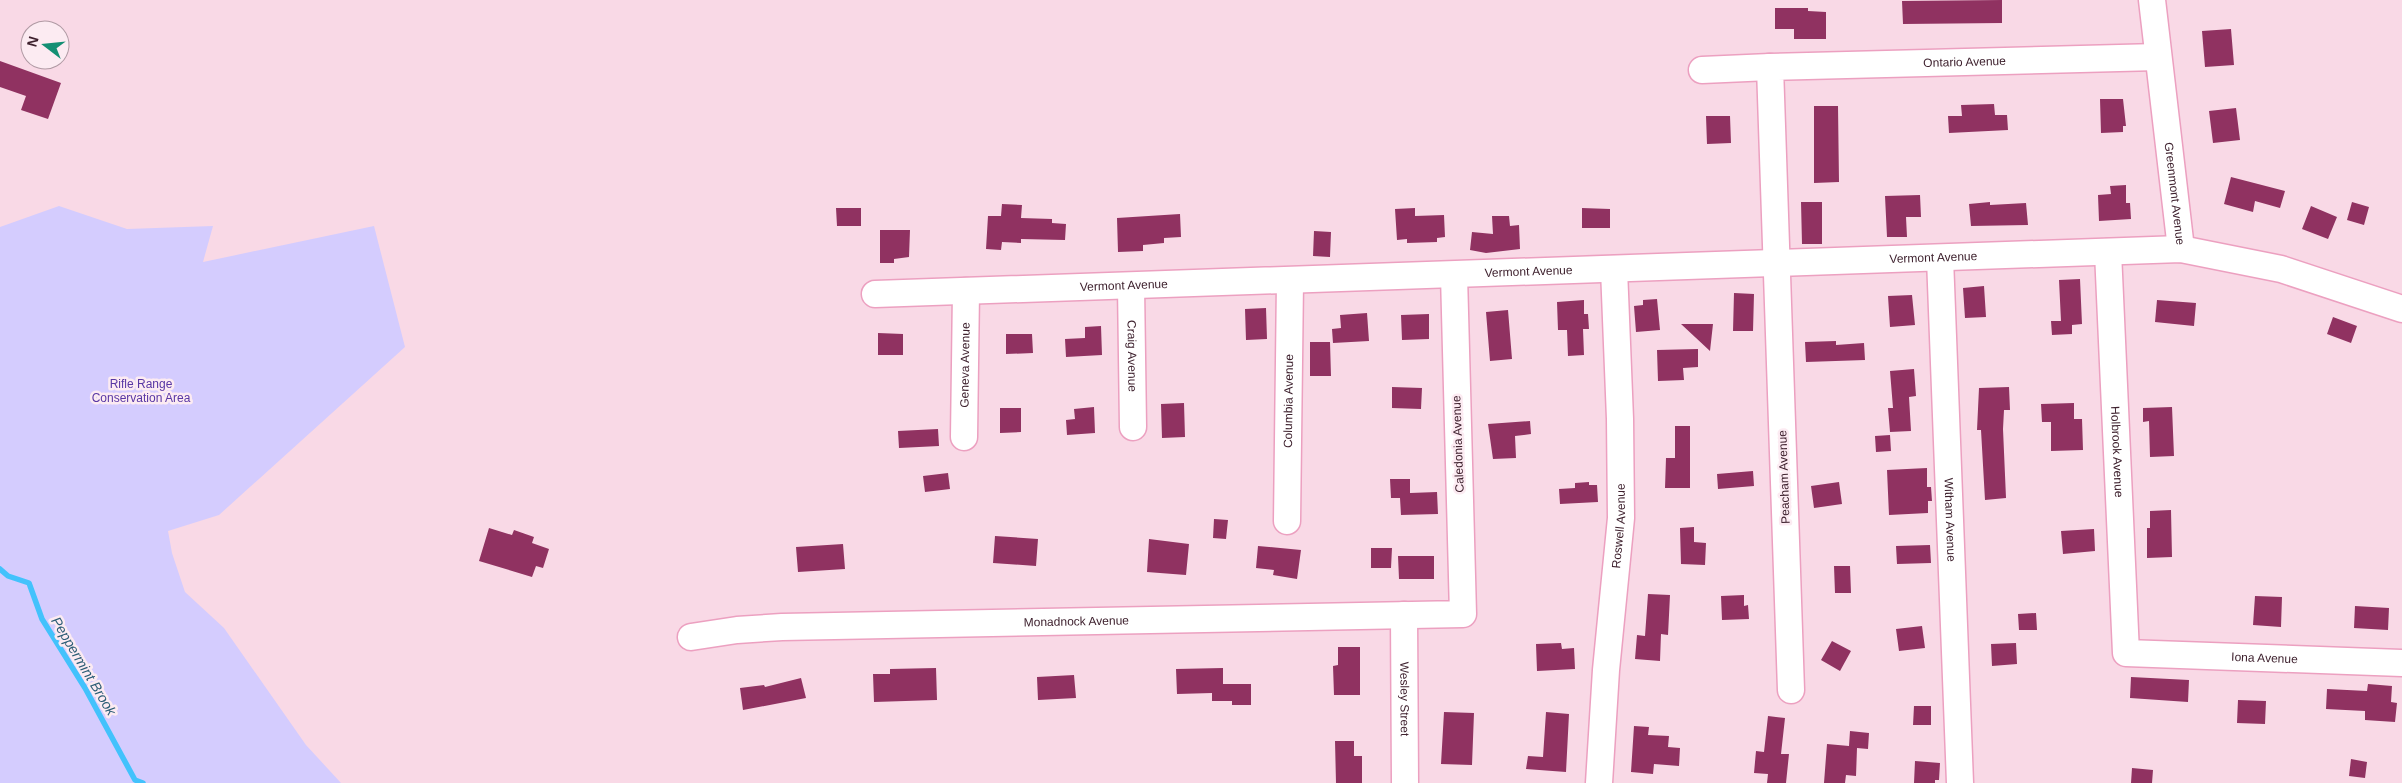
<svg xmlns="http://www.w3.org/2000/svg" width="2402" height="783" viewBox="0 0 2402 783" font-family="Helvetica,sans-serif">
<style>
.green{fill:#d4ccfe}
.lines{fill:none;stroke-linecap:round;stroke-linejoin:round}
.stream{stroke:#43c2fc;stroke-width:5.5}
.building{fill:#903261}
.minor-casing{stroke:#eca0c0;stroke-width:29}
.minor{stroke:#fff;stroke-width:26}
.labels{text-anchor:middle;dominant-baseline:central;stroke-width:5;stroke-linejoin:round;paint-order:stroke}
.street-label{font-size:12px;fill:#3e212e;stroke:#fcebf2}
.park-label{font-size:12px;fill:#5937a4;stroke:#fcebf2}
.water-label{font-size:14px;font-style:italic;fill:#2b5c75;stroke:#fcebf2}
</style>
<rect width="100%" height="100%" fill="#f9d9e6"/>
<path class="green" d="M59,206L127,229L213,226L203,262L374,226L405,347L219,515L168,531L172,553L185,592L224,628L306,745L341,783H0V227Z"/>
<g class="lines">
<path class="stream" d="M0,569L8,576L29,583L42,619L85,688L135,780L143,783"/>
</g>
<path class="building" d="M2002,0V23L1903,24L1902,1Z
M1775,8H1808V11L1826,12V39H1794V29H1775Z
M2231,29L2234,65L2205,67L2202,31Z
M0,61L61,83L48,119L21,110L26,96L0,87Z
M2100,99H2123L2126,126H2123V132L2101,133Z
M1994,104L1995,115H2007L2008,130L1949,133L1948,116H1962L1961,105Z
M1814,106H1838L1839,182L1814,183Z
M2236,108L2240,140L2213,143L2209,111Z
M1706,116H1730L1731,143L1707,144Z
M2231,177L2285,191L2280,208L2255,201L2253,212L2224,204Z
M2126,185V203H2130L2131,219L2099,221L2098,195L2111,194L2110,186Z
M1920,195L1921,217H1906L1907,237H1887L1885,196Z
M1801,202H1822V244H1802Z
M1990,202V205L2026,203L2028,225L1971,226L1969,204Z
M2352,202L2369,207L2364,225L2347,220Z
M1002,204L1022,205L1021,218L1052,219V223L1066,224L1065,240L1021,239V243L1002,242L1001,250L986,249L988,216H1001Z
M2311,206L2337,217L2328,239L2302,229Z
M836,208H861V226H837Z
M1415,208V216L1444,215L1445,237L1437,238V242L1407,243V239L1397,240L1395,209Z
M1582,208L1610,209V228H1582Z
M1180,214L1181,237L1164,238V243L1143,245V251L1118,252L1117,218Z
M1492,216H1509L1510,226L1519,225L1520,249L1486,253L1470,250L1472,232L1493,234Z
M880,230H910L909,257L894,259V263H880Z
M1314,231L1331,232L1330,257L1313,256Z
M2080,279L2082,324L2072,325V334L2052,335L2051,321H2061L2059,280Z
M1984,286L1986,317L1965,318L1963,288Z
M1734,293L1754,294L1753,331H1733Z
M1912,295L1915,325L1890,327L1888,296Z
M1657,299L1660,330L1636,332L1634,306L1643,305V300Z
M1584,300V314H1588L1589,329H1583L1584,355L1568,356L1567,330H1558L1557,302Z
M2157,300L2196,303L2194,326L2155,322Z
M1266,308L1267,339L1246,340L1245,309Z
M1508,310L1512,359L1490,361L1486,312Z
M1367,313L1369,341L1333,343L1332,329L1341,328L1340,315Z
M1429,314V339L1402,340L1401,315Z
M2333,317L2357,326L2351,343L2327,334Z
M1681,324H1713L1710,351Z
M1101,326L1102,355L1066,357L1065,339L1085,338V327Z
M878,333L903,334V355H878Z
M1006,334H1032L1033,353L1006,354Z
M1836,341V345L1864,343L1865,360L1806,362L1805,342Z
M1310,342H1330L1331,376H1310Z
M1698,349V367L1683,368L1684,380L1658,381L1657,350Z
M1914,369L1916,396L1909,397L1911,431L1890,432L1888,408H1893L1890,371Z
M1392,387L1422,388L1421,409L1392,408Z
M2009,387L2010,410H2004L2003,429L2006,498L1985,500L1981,430H1977L1979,388Z
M1184,403L1185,437L1162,438L1161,404Z
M2074,403V419H2082L2083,450L2051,451V422H2042L2041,404Z
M1094,407L1095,433L1067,435L1066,420L1075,419L1074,409Z
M2172,407L2174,456L2150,457L2149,421L2143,422V408Z
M1000,408H1021V432L1000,433Z
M1530,421L1531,434L1515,436L1516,458L1493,459L1488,424Z
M1675,426H1690V488H1665L1666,458H1675Z
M938,429L939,446L899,448L898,431Z
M1890,435L1891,451L1876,452L1875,436Z
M1927,468V487H1931L1932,501H1928V513L1889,515L1887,470Z
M1753,471L1754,486L1718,489L1717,474Z
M948,473L950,489L925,492L923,476Z
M1390,479H1410V493L1437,492L1438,514L1401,515L1400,498H1391Z
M1589,482V485H1597L1598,502L1560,504L1559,489L1575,488V483Z
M1839,482L1842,504L1814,508L1811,486Z
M2171,510L2172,557L2147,558V528H2150V511Z
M1214,519L1228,520L1226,539L1213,538Z
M1694,527V542L1706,543L1705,565L1681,564L1680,528Z
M489,528L512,535L514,530L534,537L532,543L549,549L543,568L536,566L532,577L479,561Z
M2094,529L2095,551L2063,554L2061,531Z
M995,536L1038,539L1036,566L993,563Z
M1149,539L1189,544L1186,575L1147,572Z
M843,544L845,569L798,572L796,547Z
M1930,545L1931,563L1897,564L1896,546Z
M1258,546L1301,550L1297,579L1273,575L1274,570L1256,568Z
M1371,548H1392L1391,568H1371Z
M1398,556H1434V579H1399Z
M1834,566H1850L1851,593H1835Z
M1648,594L1670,595L1668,635L1661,634L1660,661L1635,659L1637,635L1645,636Z
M1744,595V606L1748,605L1749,619L1722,620L1721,596Z
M2255,596L2282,597L2281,627L2253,625Z
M2355,606L2389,608L2388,630L2354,628Z
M2036,613L2037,630H2019L2018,614Z
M1922,626L1925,648L1899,651L1896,629Z
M1832,641L1851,651L1840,671L1821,660Z
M1561,643L1562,649L1574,648L1575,669L1537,671L1536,644Z
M2016,643L2017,664L1992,666L1991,644Z
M1338,647H1360V695H1334L1333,666L1338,665Z
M936,668L937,700L874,702L873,674H890V669Z
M1223,668V684H1251V705H1232V701H1212V693L1177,694L1176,669Z
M1074,675L1076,698L1038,700L1037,677Z
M2131,677L2189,680L2188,702L2130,698Z
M801,678L806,698L743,710L740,688L764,685L765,687Z
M2368,684L2392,686L2391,702L2397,703L2395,722L2365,720V711L2326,709L2327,689L2367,691Z
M2238,700L2266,701L2265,724L2237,723Z
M1914,706H1931V725H1913Z
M1444,712L1474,713L1472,765L1441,764Z
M1546,712L1569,714L1566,772L1526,769L1528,756L1543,757Z
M1768,716L1785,718L1781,754H1789L1786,783H1767L1768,774L1754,773L1756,751L1764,752Z
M1634,726L1649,727L1648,735L1669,736L1668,747L1680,748L1679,766L1654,764L1653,774L1631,772Z
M1850,731L1869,733L1868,749L1857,748L1856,776L1846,775L1845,783H1824L1827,744L1849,746Z
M1335,741H1354V756H1362V783H1336Z
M2351,759L2367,762L2365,778L2349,776Z
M1915,761L1940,763L1939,780H1935V783H1914Z
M2132,768L2153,770L2152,783H2131Z"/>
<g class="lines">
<g class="minor-casing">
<g id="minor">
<path id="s1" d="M2152,0L2181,249"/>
<path d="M1702,70L1770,67"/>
<path id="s2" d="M2108,252L2126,653L2402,663"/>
<path id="s3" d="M1940,258L1960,783"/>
<path id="s4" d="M1131,286L1133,427"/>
<path id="s5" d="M875,294L2181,249L2281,269L2402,309"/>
<path id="s6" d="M964,437L966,291"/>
<path id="s7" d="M1287,521L1290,281"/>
<path id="s8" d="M1404,615L1405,783"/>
<path id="s9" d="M691,637L737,630L782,627L1463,614L1454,275"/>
<path id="s10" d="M1791,690L1770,67L2158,57"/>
<path id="s11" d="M1599,783L1606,670L1621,518L1620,419L1614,269"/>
</g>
</g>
<use href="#minor" class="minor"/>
</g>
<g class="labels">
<g class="street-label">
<text stroke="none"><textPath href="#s10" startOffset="818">Ontario Avenue</textPath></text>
<text stroke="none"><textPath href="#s1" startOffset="195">Greenmont Avenue</textPath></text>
<text stroke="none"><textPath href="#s5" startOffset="1059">Vermont Avenue</textPath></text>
<text stroke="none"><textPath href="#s5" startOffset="654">Vermont Avenue</textPath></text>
<text stroke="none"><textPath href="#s5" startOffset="249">Vermont Avenue</textPath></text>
<text stroke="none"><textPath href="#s4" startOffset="70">Craig Avenue</textPath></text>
<text stroke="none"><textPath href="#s6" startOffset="72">Geneva Avenue</textPath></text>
<text stroke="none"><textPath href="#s7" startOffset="120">Columbia Avenue</textPath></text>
<text transform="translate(1458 444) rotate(-92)">Caledonia Avenue</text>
<text stroke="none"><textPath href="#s2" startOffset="200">Holbrook Avenue</textPath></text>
<text transform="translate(1784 477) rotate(-92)">Peacham Avenue</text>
<text stroke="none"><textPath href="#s3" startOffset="262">Witham Avenue</textPath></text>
<text stroke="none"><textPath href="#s11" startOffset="258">Roswell Avenue</textPath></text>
<text stroke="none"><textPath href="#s9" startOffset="386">Monadnock Avenue</textPath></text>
<text stroke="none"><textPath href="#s2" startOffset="540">Iona Avenue</textPath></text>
<text stroke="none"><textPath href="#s8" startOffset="84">Wesley Street</textPath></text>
</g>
<g class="park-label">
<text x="141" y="384">Rifle Range<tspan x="141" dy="14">Conservation Area</tspan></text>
</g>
<g class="water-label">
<text transform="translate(84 666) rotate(59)">Peppermint Brook</text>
</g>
</g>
<g transform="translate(45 45) rotate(286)"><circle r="24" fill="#fcebf2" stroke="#b09aa4"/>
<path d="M0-4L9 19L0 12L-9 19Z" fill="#148f74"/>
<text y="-8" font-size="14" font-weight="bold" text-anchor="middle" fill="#3e212e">N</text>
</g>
</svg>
